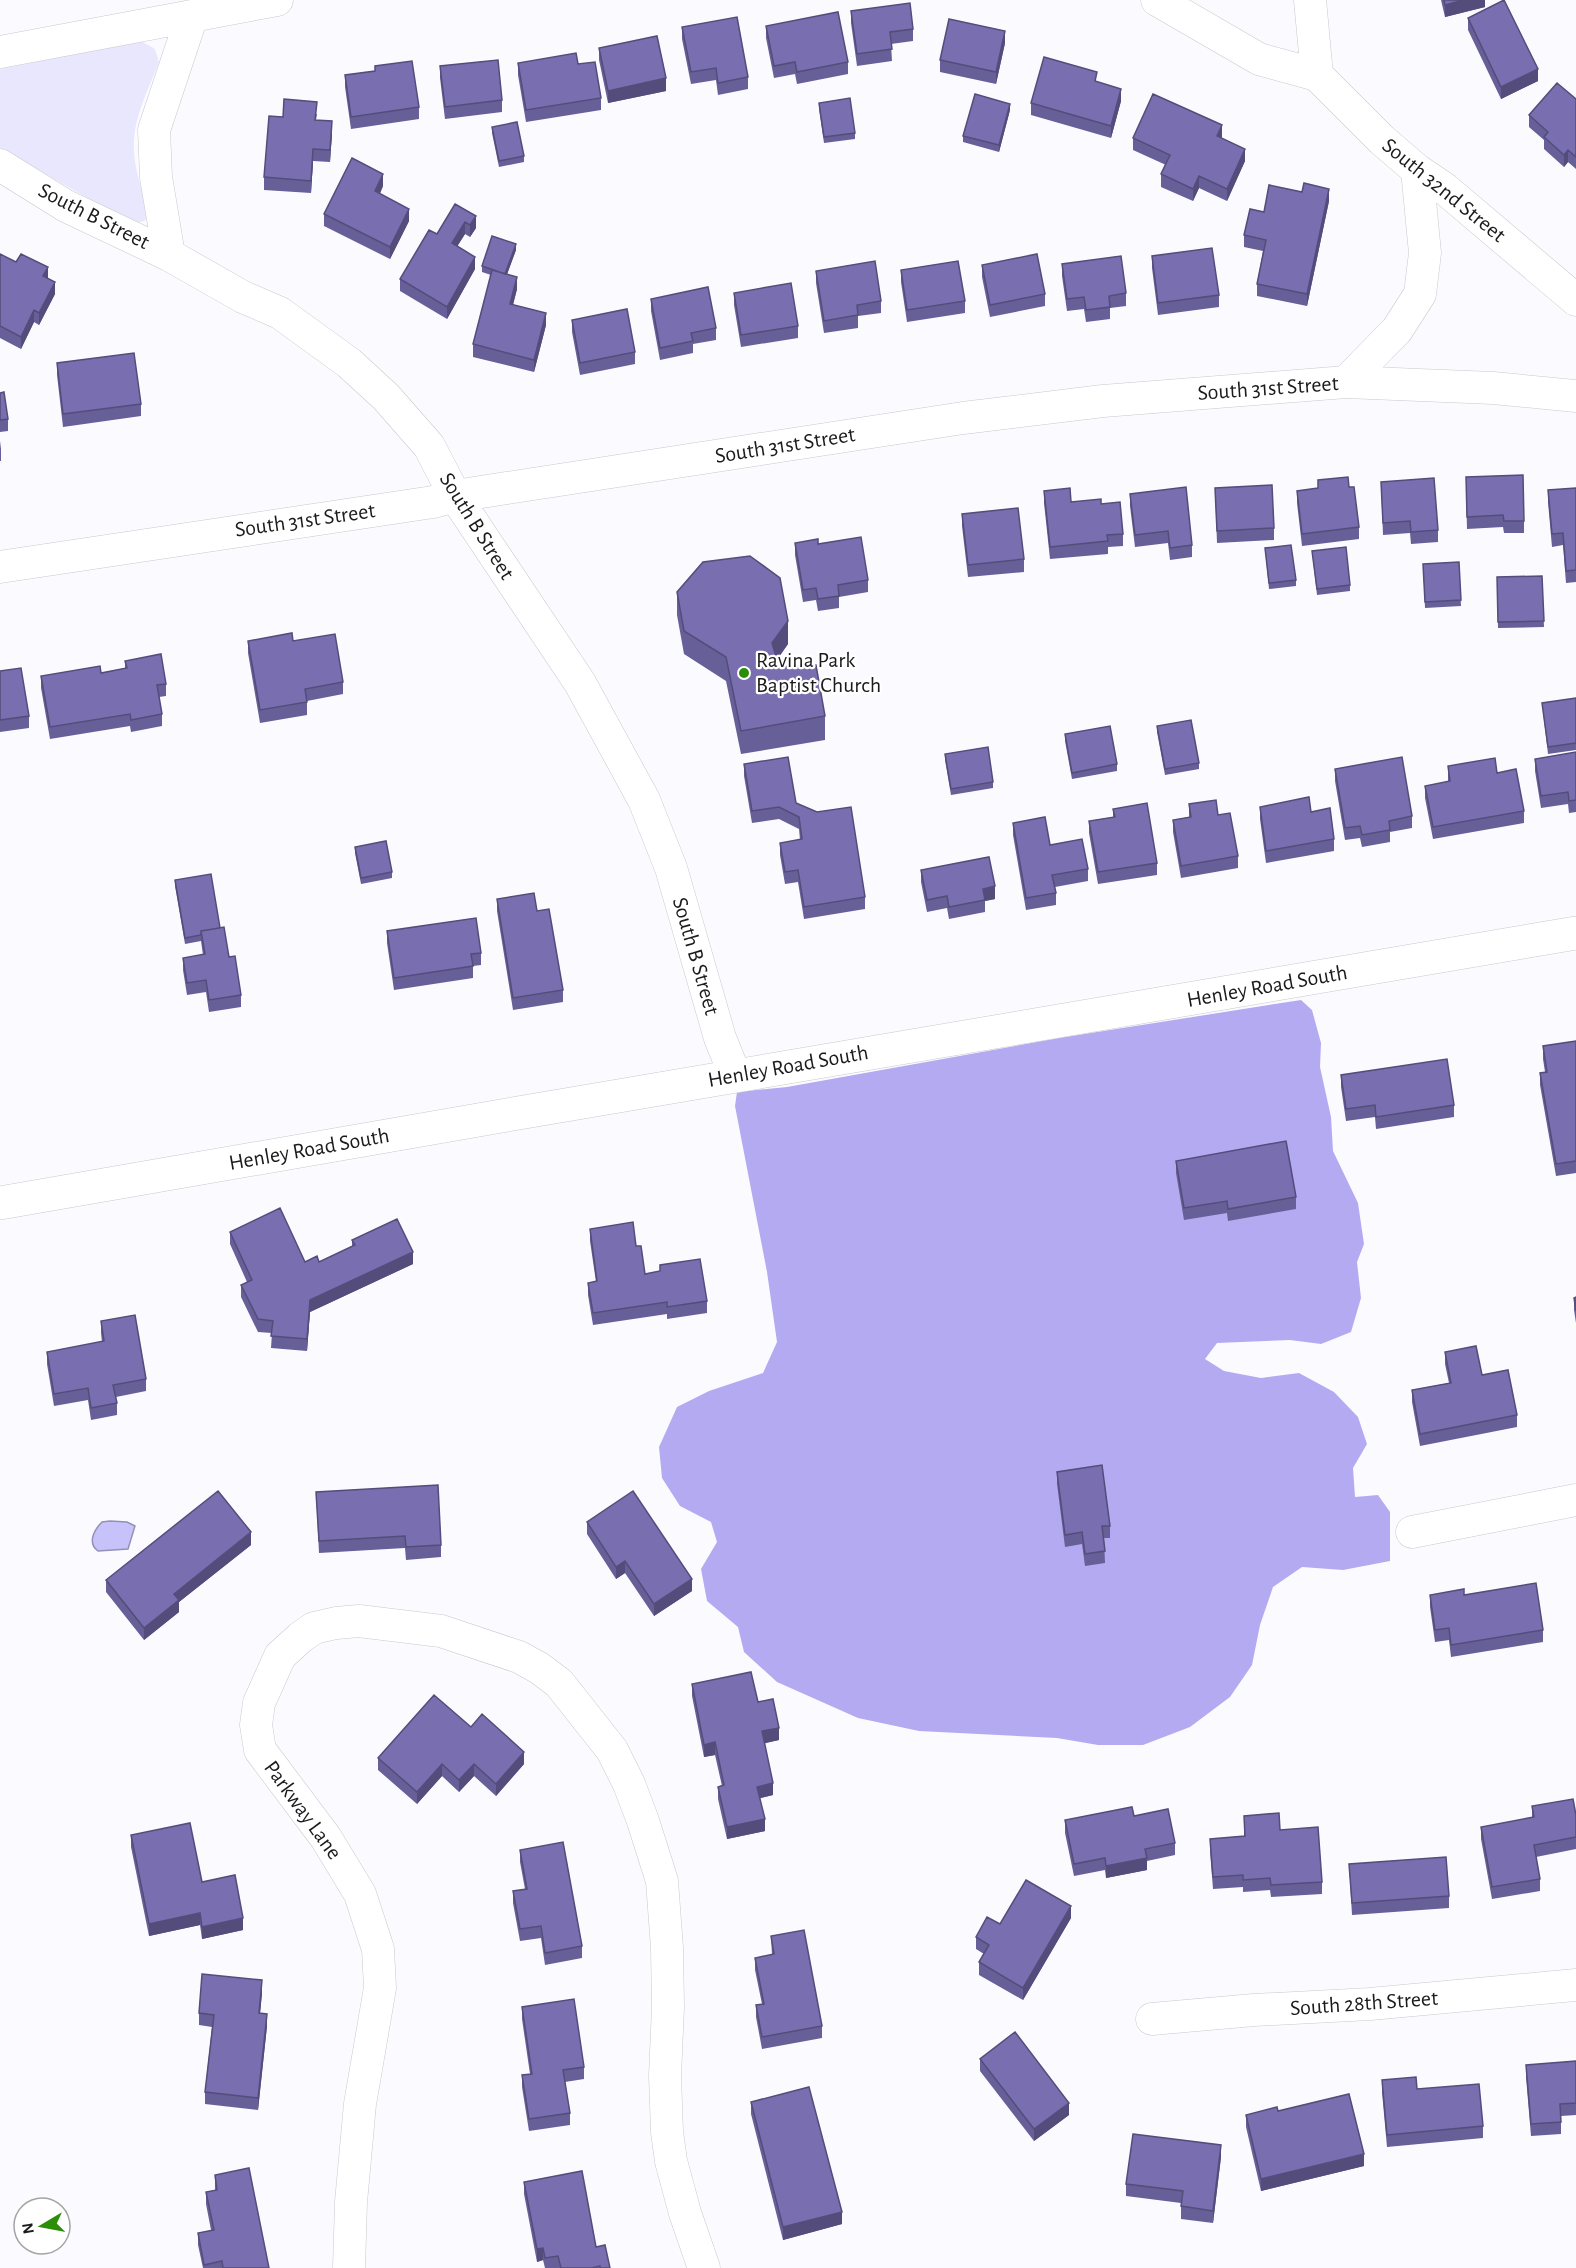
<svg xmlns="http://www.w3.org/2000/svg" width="1576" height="2268" viewBox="0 0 1576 2268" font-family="'Alegreya Sans',sans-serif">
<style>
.green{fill:#e9e7fe}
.forest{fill:#b4aaf1}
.water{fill:#c8c2fb;stroke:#9490b8;stroke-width:1.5}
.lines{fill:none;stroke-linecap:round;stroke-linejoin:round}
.minor-casing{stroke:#c9c8cd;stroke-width:33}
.tertiary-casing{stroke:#c9c8cd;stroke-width:34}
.minor{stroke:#fff;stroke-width:32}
.tertiary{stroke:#fff;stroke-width:33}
.wall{fill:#675f97}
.shaded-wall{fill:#544d7b}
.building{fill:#786eb0;stroke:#544d7b;stroke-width:1.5}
.poi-dot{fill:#2c8e06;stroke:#fff;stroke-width:2}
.labels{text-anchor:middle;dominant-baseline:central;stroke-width:4.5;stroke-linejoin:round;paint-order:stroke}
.street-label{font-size:22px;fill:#1b1b1c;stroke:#fff}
.poi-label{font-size:22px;fill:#1b1b1c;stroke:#fff;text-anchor:start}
</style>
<rect width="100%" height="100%" fill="#fbfbff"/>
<path class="green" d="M141,41L155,49L159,62C148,91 132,119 134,152C135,174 145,195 149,217L144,221L137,223L91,200L0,148V69Z"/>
<path class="forest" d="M1301,1000L1312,1010L1321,1043L1320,1067L1331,1117L1333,1151L1358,1203L1364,1244L1357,1262L1361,1298L1351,1332L1321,1344L1290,1340L1217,1343L1205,1359L1224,1371L1261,1378L1299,1373L1334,1392L1358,1417L1367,1444L1353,1468L1355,1497L1378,1495L1390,1512V1561L1343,1570L1302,1567L1273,1587L1260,1625L1252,1665L1230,1697L1190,1727L1143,1745H1098L1057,1738L919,1731L858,1718L777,1682L744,1652L738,1627L707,1601L701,1569L717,1542L711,1522L680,1506L662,1478L659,1447L677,1407L709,1391L763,1373L777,1342L767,1272L735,1106L737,1092L787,1087L1059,1038Z"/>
<path class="water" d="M110,1521L127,1522L135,1526L128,1549L98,1551C87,1543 94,1530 102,1522Z"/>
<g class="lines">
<g class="minor-casing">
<path id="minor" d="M1157,0L1259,59L1317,75L1382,140L1417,170L1445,189L1576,300
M1310,0L1317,75
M0,52L277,0
M0,165L66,206L169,255L243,297L280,313L349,363L386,397L429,446L455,496L580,683L644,800L671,868L720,1038L735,1075
M169,255L156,177L154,130L192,16
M1346,382L1397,330L1420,294L1425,253L1417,170
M0,567L433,502L455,496L963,418L1103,401L1346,382L1493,388L1576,396
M1412,1532L1576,1500
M1152,2019L1254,2010L1370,2004L1576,1985
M349,2268L351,2202L360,2104L380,1988L378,1949L360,1894L326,1838L260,1750L256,1725L259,1703L280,1656L301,1637L314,1628L336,1623L359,1621L441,1631L519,1657L539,1668L559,1683L612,1750L629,1784L643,1821L662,1881L667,1948L668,2007L665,2076L667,2132L671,2161L685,2213L704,2268"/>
</g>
<g class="tertiary-casing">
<path id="tertiary" d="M0,1203C525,1111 1050,1022 1576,933"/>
</g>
<use href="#minor" class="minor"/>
<use href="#tertiary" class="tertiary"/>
</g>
<path class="wall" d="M1441,0H1485V7L1445,17Z
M851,11L913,29V41L891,44L892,61L857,66L851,23Z
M1468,18L1538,81L1501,99L1468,30Z
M766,26L848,62V74L797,84L795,74L774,78L766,38Z
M682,27L748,77V89L718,95L716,80L691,84L682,39Z
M1005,43L996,84L940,72V60Z
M599,48L666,91L608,103L599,60Z
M518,63L578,64L601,98V110L526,122L518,75Z
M440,66L502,100V112L445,119L440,78Z
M375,71L419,107V119L351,129L345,87V75Z
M1097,82L1121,101L1111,138L1031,115V103Z
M1576,99V169L1568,162L1564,167L1544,149V140L1529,127V115Z
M819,103L855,133V139L824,143L819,109Z
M1010,110L999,152L963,142V136Z
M317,114L316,120L332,133L330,162L313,161L311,193L264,190V177L283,117Z
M492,127L524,156V162L499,167L492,133Z
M1133,138H1221L1245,161L1227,201L1199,188L1193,201L1161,187V174L1166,165L1133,150Z
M383,186L380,194L409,221L390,259L324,226V214Z
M1329,201L1307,306L1257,296V284L1263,251L1244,247V235L1264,212Z
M455,204L476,228L470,237L465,234L457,246L475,269L447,319L400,291V279L437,234Z
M516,250L507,274L517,289L513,305L546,325L534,372L473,357V344L491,275L482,272V266Z
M0,254L48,278L55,294L39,325L34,322L21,349L0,338Z
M1152,256L1219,295V307L1158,315L1152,268Z
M1062,264L1126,293V306L1110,308V319L1086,322L1084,309L1067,311L1062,276Z
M982,265L1045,294V306L990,317L982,277Z
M901,270L965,301V313L907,322L901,282Z
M816,271L881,301V313L858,316V328L824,333L816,283Z
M734,293L798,326V338L741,347L734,305Z
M651,299L716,328V340L693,344V353L660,360L651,311Z
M572,320L635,352V364L580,375L572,332Z
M57,363L141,404V416L63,427L57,375Z
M0,393L8,419V431L0,432Z
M0,441L1,449V461H0Z
M1318,480L1349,487L1359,527V539L1302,546L1297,503V491L1318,488Z
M1381,482L1438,530V542L1411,544L1410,533L1383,535Z
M1215,488L1274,528V540L1217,543Z
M1576,488V582L1566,583L1563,545L1552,547L1548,502V490Z
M1466,489L1524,521V533H1504L1503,527L1467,529Z
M1044,491L1071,502L1101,504L1123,534V546L1108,547V554L1050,559L1044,503Z
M1130,494L1192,545V557L1170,560L1168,543L1135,547L1130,506Z
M962,514L1024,559V572L968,577L962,526Z
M795,543L818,544L868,580V592L839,597V608L818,611L816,600L803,602L795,555Z
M1265,548L1296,580V586L1269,589Z
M1312,551L1350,585V591L1317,595Z
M1459,562L1461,606L1425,608L1423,564Z
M1542,576L1544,627L1498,628L1497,577Z
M677,592L788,644L777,660L779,667L825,716V740L741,754L726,681L684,654L677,615Z
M248,641H293L343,682V694L307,701V715L260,723L248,653Z
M125,661L166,684V696L159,697L162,714V726L131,732L130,726L50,739L41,688V676L101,673L125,668Z
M0,671L29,716V728L0,732Z
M1576,698V750L1548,754L1542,703Z
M1157,726L1199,763V769L1165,775L1157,732Z
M1065,734L1117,764V771L1072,779L1065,741Z
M1576,752V812L1569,813L1568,804L1541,808L1535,771V759Z
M945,754L993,782V788L951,795L945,760Z
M744,764L796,803L865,897V909L804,919L798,882L785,884L780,855V843L800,840L799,829L779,819L752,823L744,776Z
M1448,766L1497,773L1524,811V823L1433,839L1425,798V786L1448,782Z
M1335,769L1412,816V828L1390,832V842L1362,847L1360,838L1345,840L1335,781Z
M1189,804L1238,856V868L1181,878L1173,832V820L1189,817Z
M1260,807L1311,812L1334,839V851L1266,863L1260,819Z
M1113,809L1157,863V875L1098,884L1089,833V821L1113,817Z
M1013,823L1088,869V881L1055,887L1056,893V905L1026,910L1013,835Z
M355,847L392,872V878L361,884L355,853Z
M921,870L995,899L985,901V912L949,919L947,908L927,912L921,882Z
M175,880L220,928L241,995V1007L209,1012L206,992L187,995L183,970V958L203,955L201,941L185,944L175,886Z
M497,899L537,911L563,990V1002L513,1010L497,911Z
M387,931L481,953V965L473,966V978L394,990L387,943Z
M1576,1041V1173L1556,1176L1540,1085V1073L1545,1072L1543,1059V1046Z
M1341,1075L1454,1105V1117L1376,1129L1375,1117L1346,1121L1341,1087Z
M1176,1161L1296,1197V1209L1228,1221L1227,1213L1184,1220L1176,1173Z
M590,1229L636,1246L645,1274L660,1271V1265L707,1301V1313L667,1319V1314L593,1325L588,1295V1283L596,1282L590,1241Z
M230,1232L305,1262H319L352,1246V1240L413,1264L310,1312L307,1351L271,1348L272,1333L258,1332L241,1297V1285L247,1282L230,1244Z
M1576,1297V1323L1574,1310V1298Z
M101,1321L146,1379V1391L116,1397L117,1403V1415L91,1420L88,1400L54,1406L47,1364V1352L102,1342L101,1333Z
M1445,1352L1482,1375L1517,1415V1427L1420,1446L1412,1402V1390L1449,1383L1445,1364Z
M1057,1472L1110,1526V1538H1104L1105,1563L1085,1566L1082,1544L1065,1547L1057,1484Z
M316,1492L441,1545V1557L406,1560L405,1548L319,1553Z
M587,1522L692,1591L654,1616L625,1573L616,1579L587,1534Z
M251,1545L179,1602V1612L144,1640L106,1592V1580Z
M1430,1595H1464L1543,1630V1642L1451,1657L1449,1640L1435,1642L1430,1607Z
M692,1684L758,1702L779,1740L764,1743L773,1795L760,1798L765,1831L727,1839L718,1799V1787L722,1786L715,1755L704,1757L692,1696Z
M471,1727L524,1764L496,1796L474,1776L459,1792L442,1776L417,1804L378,1770V1758Z
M1532,1806L1576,1815V1849L1536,1857L1540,1879V1891L1492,1899L1481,1839V1827L1532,1818Z
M1134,1816L1175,1843V1855L1147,1861V1870L1106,1878L1105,1870L1074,1876L1065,1833V1820Z
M1244,1816L1280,1830L1322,1882V1894L1271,1897L1270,1890L1243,1892V1887L1213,1889L1210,1851V1839L1244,1836Z
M131,1835L202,1882L243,1930L202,1939L200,1925L149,1936L131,1847Z
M520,1850L582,1946V1958L545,1965L541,1938L520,1941L513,1903V1891L525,1889L520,1862Z
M1349,1864L1449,1896V1908L1352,1915Z
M1071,1918L1023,2000L979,1975V1962L984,1954L976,1949V1937L1000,1924Z
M771,1936L822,2026V2038L762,2049L756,2017V2005L762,2004L755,1970V1958L772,1955Z
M262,1993L260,2013L267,2026L258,2110L205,2104V2092L212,2027L199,2025V2013Z
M522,2007L584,2067V2079L565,2082L570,2113V2125L529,2131L522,2087V2075L530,2074L522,2019Z
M980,2059L1069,2115L1034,2141L980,2071Z
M1576,2061V2115L1561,2116V2134L1531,2136L1526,2077V2065Z
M1382,2080L1417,2089L1483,2126V2138L1387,2147L1382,2092Z
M751,2102L842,2224L783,2240L751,2114Z
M1278,2111L1364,2166L1261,2191L1246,2127V2115Z
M1221,2157L1213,2223L1181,2219V2203L1126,2196V2184Z
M215,2175L269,2268H203L198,2245V2233L211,2230L206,2204V2192L215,2190Z
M524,2182L596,2247L610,2268H545L543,2260L537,2262L524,2194Z"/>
<path class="shaded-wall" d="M1464,0H1485V7L1445,17V5Z
M1005,31V43L996,84V72Z
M1538,69V81L1501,99V87Z
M666,78V91L608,103V91Z
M1121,89V101L1111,138V126Z
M1010,104V110L999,152V145Z
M332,121V133L330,162V150Z
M1222,125V138L1217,136Z
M313,149V161L311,193V181Z
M1245,149V161L1227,201V189Z
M1568,150V162L1564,167V155Z
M383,174V186L375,203V191Z
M1199,176V188L1193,201V189Z
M1329,189V201L1307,306V294Z
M409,209V221L390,259V247Z
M476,216V228L470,237V225Z
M465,222V234L452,255V243Z
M516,244V250L505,280V274Z
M475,257V269L447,319V307Z
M48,267V279L43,276Z
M517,277V289L510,316V304Z
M55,282V294L39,325V313Z
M34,310V322L21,349V337Z
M546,313V325L534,372V360Z
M788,621V644L772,666V643Z
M995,886V899L985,901L983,889Z
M413,1252V1264L310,1312L307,1351V1339L310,1300Z
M251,1532V1545L179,1602V1612L144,1640V1628L174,1594Z
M625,1561V1573L616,1579V1567Z
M692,1579V1591L654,1616V1604Z
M779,1728V1740L762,1744V1731Z
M715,1742V1755L704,1757V1745Z
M524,1752V1764L496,1796V1784Z
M442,1764V1776L417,1804V1792Z
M474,1764V1776L459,1792V1780Z
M773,1783V1795L757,1799V1787Z
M765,1819V1831L727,1839V1827Z
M1147,1858V1870L1106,1878V1866Z
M1071,1906V1918L1023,2000V1988Z
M200,1913V1925L149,1936V1924Z
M243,1918V1930L202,1939V1927Z
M262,1980V1993L259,2025V2013Z
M267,2014V2026L258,2110V2098Z
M1069,2103V2115L1034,2141V2129Z
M1221,2145V2157L1213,2223V2211Z
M1364,2154V2166L1261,2191V2179Z
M842,2212V2224L783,2240V2227Z
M543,2248V2260L537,2262V2249Z"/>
<path class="building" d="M1444,0H1464L1445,5Z
M1504,0L1538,69L1501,87L1468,18Z
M910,3L913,29L890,32L892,49L857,54L851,11Z
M838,12L848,62L797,72L795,62L774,66L766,26Z
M737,17L748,77L718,83L716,68L691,72L682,27Z
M949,19L1005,31L996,72L940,60Z
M657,36L666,78L608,91L599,48Z
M576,53L578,64L595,62L601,98L526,110L518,63Z
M1044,57L1097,72L1095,81L1121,89L1111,126L1031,103Z
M498,60L502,100L445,107L440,66Z
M412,61L419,107L351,117L345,75L375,71V66Z
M1557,83L1576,99V157L1568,150L1564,155L1544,137L1548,132L1529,115Z
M975,94L1010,104L999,145L963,136Z
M1153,94L1222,125L1217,136L1245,149L1227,189L1199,176L1193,189L1161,174L1170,155L1133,138Z
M850,98L855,133L824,137L819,103Z
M284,99L317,102L315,120L332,121L330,150L313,149L311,181L264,177L269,116L283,117Z
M517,122L524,156L499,161L492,127Z
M352,158L383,174L375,191L409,209L390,247L324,214Z
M1304,183L1329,189L1307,294L1257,284L1266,240L1244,235L1250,209L1264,212L1269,185L1302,192Z
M455,204L476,216L470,225L465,222L452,243L475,257L447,307L400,279L429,230L437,234Z
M492,236L516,244L505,274L482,266Z
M1212,248L1219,295L1158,303L1152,256Z
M0,254L16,262L21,254L48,267L43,276L55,282L39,313L34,310L21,337L0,326Z
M1037,254L1045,294L990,305L982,265Z
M1121,256L1126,293L1109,296L1110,307L1086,310L1084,297L1067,299L1062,264Z
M875,261L881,301L857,305L858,315L824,321L816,271Z
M958,261L965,301L907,310L901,270Z
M492,270L517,277L510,304L546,313L534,360L473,344Z
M791,283L798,326L741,335L734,293Z
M708,287L716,328L691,333L693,341L660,348L651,299Z
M627,309L635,352L580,363L572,320Z
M134,353L141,404L63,414L57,363Z
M4,392L8,419L0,420V393Z
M1523,475L1524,521H1504L1503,515L1467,517L1466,477Z
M1348,477L1349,487H1354L1359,527L1302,534L1297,491L1318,488V480Z
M1434,478L1438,530L1411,532L1410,521L1383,523L1381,482Z
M1272,485L1274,528L1217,531L1215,488Z
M1186,487L1192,545L1170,548L1168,531L1135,535L1130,494Z
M1070,488L1071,502L1101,499V504L1120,502L1123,534L1107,535L1108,541L1050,547L1044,491Z
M1576,488V570L1566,571L1563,533L1552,534L1548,490Z
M1018,508L1024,559L968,565L962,514Z
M861,537L868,580L838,585L839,596L818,599L816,588L803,590L795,543L818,539V544Z
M1291,545L1296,580L1269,583L1265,548Z
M1346,547L1350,585L1317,589L1312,551Z
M750,556L780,578L788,621L772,643L779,667L816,665L825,716L741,731L726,657L684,631L677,592L703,562Z
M1459,562L1461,600L1425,602L1423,564Z
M1542,576L1544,621L1498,622L1497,577Z
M292,633L293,641L335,634L343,682L305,689L307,702L260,710L248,641Z
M161,654L166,684L157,685L162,714L131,720L130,714L50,727L41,676L100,666L101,673L127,668L125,661Z
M21,668L29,716L0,720V671Z
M1576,698V743L1548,747L1542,703Z
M1191,720L1199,763L1165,769L1157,726Z
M1110,726L1117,764L1072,773L1065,734Z
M988,747L993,782L951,789L945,754Z
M1576,752V800L1569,801L1568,792L1541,796L1535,759Z
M788,757L796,803L817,812L851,807L865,897L804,907L798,870L785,872L780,843L802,839L799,817L779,807L752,811L744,764Z
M1402,757L1412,816L1389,821L1390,830L1362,835L1360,826L1345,828L1335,769Z
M1495,758L1497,773L1516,769L1524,811L1433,827L1425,786L1450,781L1448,766Z
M1309,797L1311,812L1330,808L1334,839L1266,851L1260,807Z
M1216,800L1218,815L1230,813L1238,856L1181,866L1173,820L1191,817L1189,804Z
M1147,803L1157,863L1098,872L1089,821L1115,817L1113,809Z
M1045,817L1050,845L1082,839L1088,869L1052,875L1056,893L1026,898L1013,823Z
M386,841L392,872L361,878L355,847Z
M989,857L995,886L983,889L985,900L949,907L947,896L927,900L921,870Z
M211,874L220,928L201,931V935L185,938L175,880Z
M534,893L537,911L549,909L563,990L513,998L497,899Z
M476,918L481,953L471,954L473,966L394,978L387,931Z
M224,927L229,957L235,956L241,995L209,1000L206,980L187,983L183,958L205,954L201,931Z
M1576,1041V1161L1556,1164L1540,1073L1547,1072L1543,1046Z
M1447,1059L1454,1105L1376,1117L1375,1105L1346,1109L1341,1075Z
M1286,1141L1296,1197L1228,1209L1227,1201L1184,1208L1176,1161Z
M280,1208L305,1262L317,1256L319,1262L355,1245L352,1240L397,1219L413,1252L310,1300L307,1339L271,1336L273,1321L258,1319L241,1285L252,1280L230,1232Z
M633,1222L636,1246H641L645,1274L660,1271V1265L700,1259L707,1301L667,1307V1302L593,1313L588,1283L597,1281L590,1229Z
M1576,1297V1311L1574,1298Z
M135,1315L146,1379L113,1385L117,1403L91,1408L88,1388L54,1394L47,1352L104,1341L101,1321Z
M1476,1346L1482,1375L1508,1370L1517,1415L1420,1434L1412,1390L1451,1383L1445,1352Z
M1102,1465L1110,1526H1102L1105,1551L1085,1554L1082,1532L1065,1535L1057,1472Z
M438,1485L441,1545L406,1547L405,1536L319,1541L316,1492Z
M218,1491L251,1532L174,1594L179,1600L144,1628L106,1580Z
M633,1491L692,1579L654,1604L625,1561L616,1567L587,1522Z
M1536,1583L1543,1630L1451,1645L1449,1628L1435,1630L1430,1595L1464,1589V1595Z
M751,1672L758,1702L773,1699L779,1728L762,1731L773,1783L757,1787L765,1819L727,1827L718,1787L724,1785L715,1742L704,1745L692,1684Z
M434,1695L471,1727L482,1714L524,1752L496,1784L474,1764L459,1780L442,1764L417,1792L378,1758Z
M1573,1799L1576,1815V1837L1534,1845L1540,1879L1492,1887L1481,1827L1534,1817L1532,1806Z
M1132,1807L1134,1816L1168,1809L1175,1843L1145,1849L1147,1858L1106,1866L1105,1858L1074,1864L1065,1820Z
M1279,1813L1280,1830L1318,1827L1322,1882L1271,1885L1270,1878L1243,1880V1875L1213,1877L1210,1839L1245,1836L1244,1816Z
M190,1823L202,1882L235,1875L243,1918L202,1927L200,1913L149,1924L131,1835Z
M563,1842L582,1946L545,1953L541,1926L520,1929L513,1891L527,1889L520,1850Z
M1446,1857L1449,1896L1352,1903L1349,1864Z
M1026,1880L1071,1906L1023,1988L979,1962L989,1945L976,1937L987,1917L1000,1924Z
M804,1930L822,2026L762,2037L756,2005L764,2004L755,1958L774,1954L771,1936Z
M202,1974L262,1980L259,2013L267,2014L258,2098L205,2092L214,2015L199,2013Z
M574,1999L584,2067L563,2070L570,2113L529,2119L522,2075L532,2074L522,2007Z
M1015,2032L1069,2103L1034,2129L980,2059Z
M1576,2061V2103L1560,2104L1561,2122L1531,2124L1526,2065Z
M1416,2077L1417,2089L1479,2084L1483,2126L1387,2135L1382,2080Z
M809,2087L842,2212L783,2227L751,2102Z
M1349,2094L1364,2154L1261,2179L1246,2115L1277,2107L1278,2111Z
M1133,2134L1221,2145L1213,2211L1181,2206L1183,2191L1126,2184Z
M249,2168L269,2268H223L222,2261L204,2265L198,2233L214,2230L206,2192L217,2190L215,2175Z
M582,2171L596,2247L605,2245L610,2268H600V2266L592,2268H561L558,2256L545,2258L543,2248L537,2249L524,2182Z"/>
<circle class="poi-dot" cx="744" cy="673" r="6"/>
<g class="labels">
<g class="street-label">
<text transform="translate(1444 190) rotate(39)">South 32nd Street</text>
<text transform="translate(94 216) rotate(27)">South B Street</text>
<text transform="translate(1268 388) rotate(-4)">South 31st Street</text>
<text transform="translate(785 445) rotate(-9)">South 31st Street</text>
<text transform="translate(305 520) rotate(-8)">South 31st Street</text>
<text transform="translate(477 526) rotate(58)">South B Street</text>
<text transform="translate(696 956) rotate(74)">South B Street</text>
<text transform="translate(1267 986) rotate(-10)">Henley Road South</text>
<text transform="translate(788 1066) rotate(-10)">Henley Road South</text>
<text transform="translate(309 1149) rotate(-10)">Henley Road South</text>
<text transform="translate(303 1810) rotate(54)">Parkway Lane</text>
<text transform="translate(1364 2003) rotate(-4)">South 28th Street</text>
</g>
<g class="poi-label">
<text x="756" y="660">Ravina Park<tspan x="756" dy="25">Baptist Church</tspan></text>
</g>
</g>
<g transform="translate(42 2226) rotate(260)"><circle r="28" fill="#ffffff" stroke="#a4a4a4" stroke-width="1.5"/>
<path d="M0-4.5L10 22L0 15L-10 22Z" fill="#2c8e06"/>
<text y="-9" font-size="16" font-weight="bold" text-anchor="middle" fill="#1b1b1c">N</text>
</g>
</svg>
